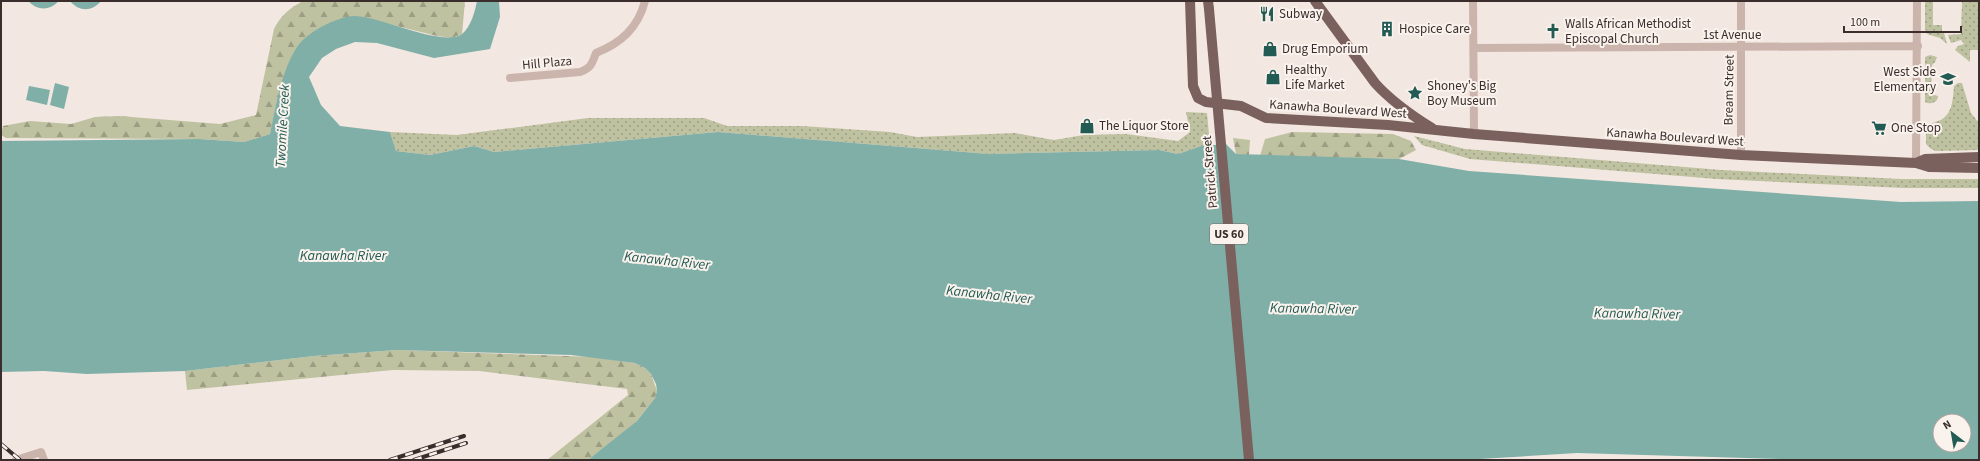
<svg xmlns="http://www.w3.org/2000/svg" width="1980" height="461" viewBox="0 0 1980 461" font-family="'Source Sans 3',sans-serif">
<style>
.green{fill:url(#green-dots)}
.forest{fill:url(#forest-firs)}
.water{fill:#80afa8;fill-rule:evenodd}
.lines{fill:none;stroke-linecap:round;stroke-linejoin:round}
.minor{stroke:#cbb4ac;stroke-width:8}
.major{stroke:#7b615d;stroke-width:10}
.rail-casing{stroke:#3a2d2b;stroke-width:4}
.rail{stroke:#faf2ed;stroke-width:2.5;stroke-dasharray:8;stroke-linecap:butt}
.major-bridge{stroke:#7b615d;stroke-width:10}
.labels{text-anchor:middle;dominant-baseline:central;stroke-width:4;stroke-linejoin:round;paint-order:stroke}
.shield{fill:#faf2ed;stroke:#746865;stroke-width:1}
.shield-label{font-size:12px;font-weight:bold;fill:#3a2d2b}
.poi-label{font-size:13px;fill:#3a2d2b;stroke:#faf2ed;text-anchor:start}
.street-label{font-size:13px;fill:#3a2d2b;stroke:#faf2ed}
.water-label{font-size:14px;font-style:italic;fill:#215b53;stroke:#faf2ed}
</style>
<defs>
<pattern id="green-dots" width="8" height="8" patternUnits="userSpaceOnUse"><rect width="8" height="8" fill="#bec2a0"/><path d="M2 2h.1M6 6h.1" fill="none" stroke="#9b9e83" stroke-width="1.8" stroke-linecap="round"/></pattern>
<pattern id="forest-firs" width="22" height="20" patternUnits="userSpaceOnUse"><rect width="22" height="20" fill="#bec2a0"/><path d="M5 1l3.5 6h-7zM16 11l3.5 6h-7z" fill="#9b9e83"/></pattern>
</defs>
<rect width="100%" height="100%" fill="#f3e7e1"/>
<path class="green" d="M1925,1H1933V25H1942V32L1944,33L1947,44L1940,38L1927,34L1925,29Z
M1962,1H1979V50H1970V62L1955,50L1958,46L1964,44L1961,40L1951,43L1948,35L1961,34Z
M1930,55L1937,57L1935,62L1932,65L1931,94L1938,96L1937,100C1933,104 1930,104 1925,102V57Z
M1958,83H1962L1971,113L1979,123V150L1936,151L1931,149L1926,144V126C1931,123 1936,122 1941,120C1953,113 1953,98 1954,86Z
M1186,112L1207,113L1210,145L1201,146L1178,154L1159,150L989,154L718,132L494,152L474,146L430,155L396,151L390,132L457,135L588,118H704L727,126H802L890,132L917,137L1015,133L1054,140L1084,135L1126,134L1178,141L1190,132Z
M1414,136L1465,149L1721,170L1901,179H1979V188H1904L1717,179L1470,159L1422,145Z"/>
<path class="forest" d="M303,1H465L462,34L452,38L437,36L356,16L287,68L277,100L270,134L244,142L199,139L6,138L1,135L3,126L30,121L71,124L95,117L119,116L220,124L256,115L274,29C281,15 290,8 303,1Z
M1292,132L1393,134L1411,141L1416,150L1399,159L1260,156L1265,139Z
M1233,138L1250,140L1249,155L1236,154Z
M397,350L595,357L635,363L645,368L651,374L657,391L655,398L637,421L619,437L588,460H547L628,395L627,389L479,371L393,370L187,390L185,371L314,356Z"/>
<path class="water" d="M28,1H59C49,11 38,11 28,1Z
M70,1H101C92,12 79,12 70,1Z
M477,1H499L500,17L490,49L434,58L377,43L355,42L336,49L322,58L309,77L321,105L340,126L390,132L396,151L430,155L474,146L494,152L718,132L989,154L1159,150L1178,154L1201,146L1226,144L1236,154L1399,159L1469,171L1901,202L1979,201V460H1813L1577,453L1463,460H588L637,421L655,398L657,391L656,384L651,374L645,368L635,363L571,355L397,350L314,356L185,371L87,374L44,371L1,372V141L199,139L244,142L270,134C276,105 281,72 297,47C303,38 315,30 323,26C333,21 345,16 355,16C379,16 444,48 462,34C471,27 475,11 477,1ZM1940,421H1964V445H1940Z
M55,83L69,87L64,109L50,105Z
M29,86L50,90L47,105L26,100Z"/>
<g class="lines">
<path class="minor" d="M1473,1L1474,134
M1474,48L1918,46
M510,78L580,72C591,68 592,64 596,53C621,43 638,28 645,1
M1741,155V1
M1916,163L1917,1
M16,460L41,452L44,460"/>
<path class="major" d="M1190,1L1193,86L1198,98L1206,102L1241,106L1266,118L1388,125L1474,134L1741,155L1916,163L1929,167L1979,168
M1208,1L1209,9
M1315,1L1375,83C1392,102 1411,115 1432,128
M1916,163L1925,159L1979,157"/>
<g class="rail-casing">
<path id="rail" d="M1,444L20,460
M390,460L464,436
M414,460L466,443"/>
</g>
<use href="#rail" class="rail"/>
<path class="major-bridge" d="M1209,9L1249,460"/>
</g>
<defs>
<g id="restaurant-bare" transform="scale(1.2)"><path d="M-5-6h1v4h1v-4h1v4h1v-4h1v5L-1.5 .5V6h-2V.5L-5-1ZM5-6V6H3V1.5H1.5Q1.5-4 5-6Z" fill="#215b53" stroke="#faf2ed" stroke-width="2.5" paint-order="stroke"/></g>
<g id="building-bare" transform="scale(1.2)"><path d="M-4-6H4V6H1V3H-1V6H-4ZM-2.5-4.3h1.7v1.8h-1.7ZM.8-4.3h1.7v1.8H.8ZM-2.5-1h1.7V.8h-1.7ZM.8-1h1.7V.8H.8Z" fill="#215b53" stroke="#faf2ed" stroke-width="2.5" paint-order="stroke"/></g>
<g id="church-bare" transform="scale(1.2)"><path d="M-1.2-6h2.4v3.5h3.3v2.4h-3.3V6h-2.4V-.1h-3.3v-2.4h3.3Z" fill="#215b53" stroke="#faf2ed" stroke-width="2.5" paint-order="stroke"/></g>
<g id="shop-bare" transform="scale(1.2)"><path d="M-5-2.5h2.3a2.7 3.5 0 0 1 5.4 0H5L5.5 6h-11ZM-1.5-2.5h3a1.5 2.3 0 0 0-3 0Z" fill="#215b53" stroke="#faf2ed" stroke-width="2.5" paint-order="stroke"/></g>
<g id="school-bare" transform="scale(1.2)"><path d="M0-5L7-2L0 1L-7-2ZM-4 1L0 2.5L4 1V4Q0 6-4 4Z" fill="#215b53" stroke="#faf2ed" stroke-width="2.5" paint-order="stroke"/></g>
<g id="sight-bare" transform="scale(1.2)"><path d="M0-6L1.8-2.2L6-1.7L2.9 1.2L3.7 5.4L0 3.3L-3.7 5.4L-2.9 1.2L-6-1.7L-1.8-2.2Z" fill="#215b53" stroke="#faf2ed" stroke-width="2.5" paint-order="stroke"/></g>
<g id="supermarket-bare" transform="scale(1.2)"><path d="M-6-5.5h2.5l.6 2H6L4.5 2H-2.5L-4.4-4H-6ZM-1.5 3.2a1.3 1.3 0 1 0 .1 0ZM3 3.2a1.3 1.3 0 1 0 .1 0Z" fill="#215b53" stroke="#faf2ed" stroke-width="2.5" paint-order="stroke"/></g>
</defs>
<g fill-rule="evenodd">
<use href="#restaurant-bare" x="1267" y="14"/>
<use href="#building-bare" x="1387" y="29"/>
<use href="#church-bare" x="1553" y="31"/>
<use href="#shop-bare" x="1270" y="49"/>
<use href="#shop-bare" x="1273" y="77"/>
<use href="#school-bare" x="1948" y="79"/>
<use href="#sight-bare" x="1415" y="93"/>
<use href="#shop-bare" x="1087" y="126"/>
<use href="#supermarket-bare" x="1879" y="128"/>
</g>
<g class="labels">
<rect class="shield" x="1210" y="224" width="38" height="20" rx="3"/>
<g class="shield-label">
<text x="1229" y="234">US 60</text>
</g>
<g class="poi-label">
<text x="1279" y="14">Subway</text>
<text x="1565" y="24">Walls African Methodist<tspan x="1565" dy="15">Episcopal Church</tspan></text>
<text x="1399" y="29">Hospice Care</text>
<text x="1282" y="49">Drug Emporium</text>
<text x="1285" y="70">Healthy<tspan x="1285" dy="15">Life Market</tspan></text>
<text x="1936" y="72" text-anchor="end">West Side<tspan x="1936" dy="15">Elementary</tspan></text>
<text x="1427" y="86">Shoney's Big<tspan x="1427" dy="15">Boy Museum</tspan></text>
<text x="1099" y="126">The Liquor Store</text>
<text x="1891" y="128">One Stop</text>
</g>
<g class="street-label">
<text x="1732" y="35">1st Avenue</text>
<text transform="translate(547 63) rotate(-5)">Hill Plaza</text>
<text transform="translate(1729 90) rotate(-89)">Bream Street</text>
<text transform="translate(1338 109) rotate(4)">Kanawha Boulevard West</text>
<text transform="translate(1675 137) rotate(4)">Kanawha Boulevard West</text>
<text transform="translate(1210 172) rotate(-95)">Patrick Street</text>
</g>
<g class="water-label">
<text transform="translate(283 126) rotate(-87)">Twomile Creek</text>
<text x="343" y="256">Kanawha River</text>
<text transform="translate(667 261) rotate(6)">Kanawha River</text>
<text transform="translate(989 295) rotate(6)">Kanawha River</text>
<text transform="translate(1313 309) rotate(1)">Kanawha River</text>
<text transform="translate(1637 314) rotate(1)">Kanawha River</text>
</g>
</g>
<rect width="1980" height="461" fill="none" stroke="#3a2d2b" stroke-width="4"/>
<g transform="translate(1952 433) rotate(329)"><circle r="19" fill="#faf2ed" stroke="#ada39f"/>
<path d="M0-3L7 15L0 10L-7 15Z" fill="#215b53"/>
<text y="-6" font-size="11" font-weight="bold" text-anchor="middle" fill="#3a2d2b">N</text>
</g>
<path d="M1844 26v6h117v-6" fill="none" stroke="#3a2d2b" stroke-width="2"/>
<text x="1850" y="26" font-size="12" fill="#3a2d2b" stroke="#faf2ed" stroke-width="3" paint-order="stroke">100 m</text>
</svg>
